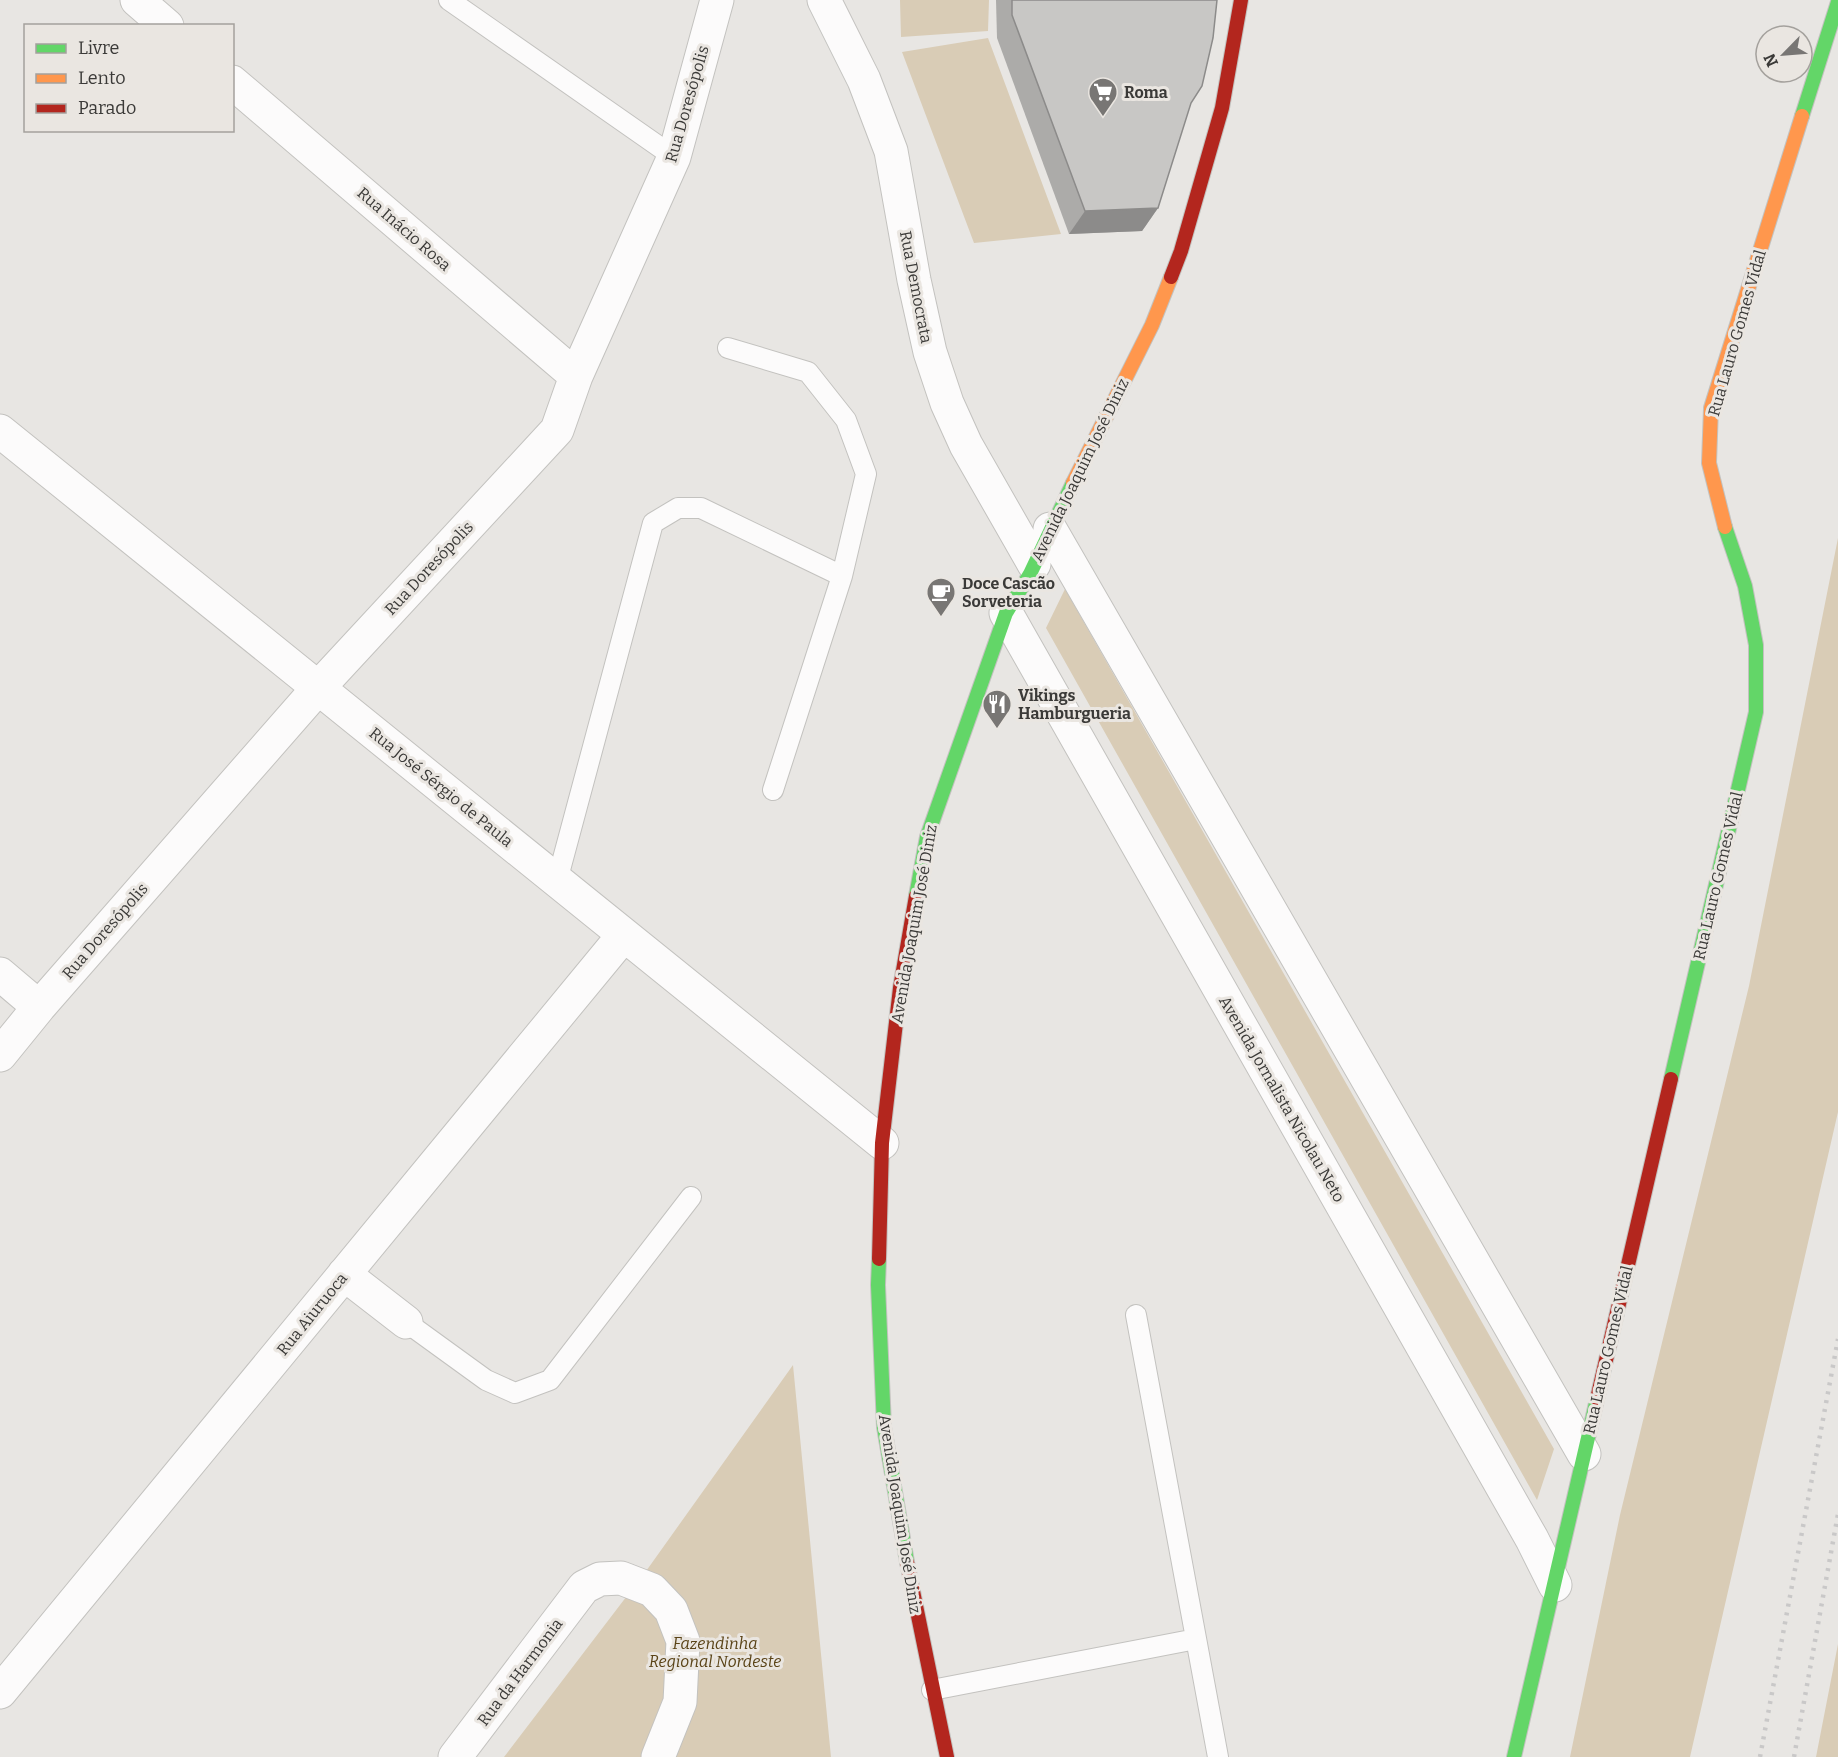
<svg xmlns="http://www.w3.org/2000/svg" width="1838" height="1757" viewBox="0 0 1838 1757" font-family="Bitter,serif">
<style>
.green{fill:#d9ccb6}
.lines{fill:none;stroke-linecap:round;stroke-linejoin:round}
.lane-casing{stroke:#c3c2bf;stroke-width:22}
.street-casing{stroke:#c3c2bf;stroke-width:35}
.fast-casing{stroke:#c3c2bf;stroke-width:16}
.slow-casing{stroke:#c3c2bf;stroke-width:16}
.jam-casing{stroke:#c3c2bf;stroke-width:16}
.lane{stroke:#fcfbfb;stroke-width:20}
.street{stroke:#fcfbfb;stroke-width:33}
.fast{stroke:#63d668;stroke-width:14}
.slow{stroke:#ff974d;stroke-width:14}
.jam{stroke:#b3261e;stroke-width:14}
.rail{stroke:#c9c8c8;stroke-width:4.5;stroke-dasharray:3 6;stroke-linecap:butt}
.wall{fill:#acaba9}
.shaded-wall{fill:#8c8b8a}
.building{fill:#c8c7c5;stroke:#8c8b8a;stroke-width:1.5}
.labels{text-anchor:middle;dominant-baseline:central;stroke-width:6;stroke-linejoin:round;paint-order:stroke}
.poi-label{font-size:16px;font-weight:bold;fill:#3b3a38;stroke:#eae6e1;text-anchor:start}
.street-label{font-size:16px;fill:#3b3a38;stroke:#eae6e1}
.park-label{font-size:16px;font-style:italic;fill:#5a4317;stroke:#eae6e1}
</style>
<rect width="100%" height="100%" fill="#e8e6e3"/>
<path class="green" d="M900,0H989L988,31L901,37Z
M988,38L1061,234L974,243L902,52Z
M1838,538V1112L1690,1757H1570L1620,1515L1749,986Z
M1065,589L1554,1449L1537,1500L1046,628Z
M793,1365L831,1757H504L649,1567Z
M1838,1644V1757H1816Z"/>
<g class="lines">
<g class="lane-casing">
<path id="lane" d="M449,0L674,157
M773,790L842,576
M557,881L653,523L678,508H701L842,576L866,474L846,420L808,372L728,348
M1136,1315L1218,1757
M406,1322L486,1380L515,1393L550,1380L691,1197
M932,1690L1196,1639"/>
</g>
<g class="street-casing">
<path id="street" d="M137,0L167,26
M824,0L864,80L891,151L914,280L930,352L947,403L966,445L1034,564
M232,82L576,376
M0,431L882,1143
M1050,529L1584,1454
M1006,613L1532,1539L1555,1585
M0,974L39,1007
M0,1055L39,1007L319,687L557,430L576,376L674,157L717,0
M344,1274L406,1322
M0,1692L623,936
M455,1757L584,1587L600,1579L621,1578L652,1590L671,1610L683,1641L680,1702L658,1757"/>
</g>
<g class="fast-casing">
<path id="fast" d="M1802,116L1838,2
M916,896L927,837L1006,613L1030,574L1073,483
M1671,1079L1756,712V645L1745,586L1725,527
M879,1259L878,1285L884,1427L907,1562
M1514,1757L1597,1399"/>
</g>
<g class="slow-casing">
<path id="slow" d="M1073,483L1152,325L1171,277
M1725,527L1709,463L1711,408L1802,116"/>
</g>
<g class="jam-casing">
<path id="jam" d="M1171,277L1181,251L1222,108L1241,0
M879,1259L882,1143L900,988L916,896
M1597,1399L1671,1079
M907,1562L947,1757"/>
</g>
<use href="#lane" class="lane"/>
<use href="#street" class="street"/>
<use href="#fast" class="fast"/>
<use href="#slow" class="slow"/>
<use href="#jam" class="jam"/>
<path class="rail" d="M1760,1757L1838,1339
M1794,1757L1838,1514"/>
</g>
<path class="wall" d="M996,0H1217L1158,208L1142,231L1069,234L997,38Z"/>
<path class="shaded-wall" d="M1158,208L1142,231L1069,234L1085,211Z"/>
<path class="building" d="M1012,0H1217L1213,38L1202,86L1191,103L1158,208L1085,211L1012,15Z"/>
<defs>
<g id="supermarket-pin" transform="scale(1.5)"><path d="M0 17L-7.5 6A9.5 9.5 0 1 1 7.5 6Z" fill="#787674" stroke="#eae6e1"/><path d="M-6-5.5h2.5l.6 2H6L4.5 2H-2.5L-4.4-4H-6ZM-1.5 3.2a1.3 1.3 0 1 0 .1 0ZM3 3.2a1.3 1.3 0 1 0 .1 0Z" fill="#fff"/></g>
<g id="cafe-pin" transform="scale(1.5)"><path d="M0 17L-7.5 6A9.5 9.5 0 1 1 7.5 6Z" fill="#787674" stroke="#eae6e1"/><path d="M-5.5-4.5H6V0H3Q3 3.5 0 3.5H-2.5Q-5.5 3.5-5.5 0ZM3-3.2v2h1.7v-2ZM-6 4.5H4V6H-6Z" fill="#fff"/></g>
<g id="restaurant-pin" transform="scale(1.5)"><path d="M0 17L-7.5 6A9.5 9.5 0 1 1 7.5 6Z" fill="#787674" stroke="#eae6e1"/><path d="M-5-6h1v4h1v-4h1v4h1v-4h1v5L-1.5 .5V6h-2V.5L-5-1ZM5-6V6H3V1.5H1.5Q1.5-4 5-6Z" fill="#fff"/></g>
</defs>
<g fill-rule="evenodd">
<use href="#supermarket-pin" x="1103" y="92"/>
<use href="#cafe-pin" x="941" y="592"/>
<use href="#restaurant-pin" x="997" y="704"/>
</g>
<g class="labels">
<g class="poi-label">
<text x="1124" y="92">Roma</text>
<text x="962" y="583">Doce Cascão<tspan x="962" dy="18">Sorveteria</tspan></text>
<text x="1018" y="695">Vikings<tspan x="1018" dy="18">Hamburgueria</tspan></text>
</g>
<g class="street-label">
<text transform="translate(687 104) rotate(-74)">Rua Doresópolis</text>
<text transform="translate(404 229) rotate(41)">Rua Inácio Rosa</text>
<text transform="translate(916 287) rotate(79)">Rua Democrata</text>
<text transform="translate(1737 333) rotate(-74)">Rua Lauro Gomes Vidal</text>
<text transform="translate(1080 470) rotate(-64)">Avenida Joaquim José Diniz</text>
<text transform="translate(429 568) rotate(-47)">Rua Doresópolis</text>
<text transform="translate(441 787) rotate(39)">Rua José Sérgio de Paula</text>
<text transform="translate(1718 876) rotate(-77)">Rua Lauro Gomes Vidal</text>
<text transform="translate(914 924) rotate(-80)">Avenida Joaquim José Diniz</text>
<text transform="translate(105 931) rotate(-49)">Rua Doresópolis</text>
<text transform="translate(1282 1099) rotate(60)">Avenida Jornalista Nicolau Neto</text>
<text transform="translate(312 1314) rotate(-51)">Rua Aiuruoca</text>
<text transform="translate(1608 1350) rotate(-77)">Rua Lauro Gomes Vidal</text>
<text transform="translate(900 1514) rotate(81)">Avenida Joaquim José Diniz</text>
<text transform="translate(520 1672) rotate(-53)">Rua da Harmonia</text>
</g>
<g class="park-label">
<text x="715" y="1643">Fazendinha<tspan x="715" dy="18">Regional Nordeste</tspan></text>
</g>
</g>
<rect x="24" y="24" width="210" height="108" fill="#eae6e1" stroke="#a4a19d" stroke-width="1.5"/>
<rect x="36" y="44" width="30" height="9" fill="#63d668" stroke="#a4a19d" stroke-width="1.5"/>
<text x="78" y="54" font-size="18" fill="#3b3a38">Livre</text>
<rect x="36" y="74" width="30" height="9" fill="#ff974d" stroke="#a4a19d" stroke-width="1.5"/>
<text x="78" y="84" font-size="18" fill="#3b3a38">Lento</text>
<rect x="36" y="104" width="30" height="9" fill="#b3261e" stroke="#a4a19d" stroke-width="1.5"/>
<text x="78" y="114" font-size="18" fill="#3b3a38">Parado</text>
<g transform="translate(1784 54) rotate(245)"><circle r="28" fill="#eae6e1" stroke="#a4a19d" stroke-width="1.5"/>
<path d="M0-4.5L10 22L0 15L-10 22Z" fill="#787674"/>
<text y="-9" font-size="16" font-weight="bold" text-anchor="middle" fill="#3b3a38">N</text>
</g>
</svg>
